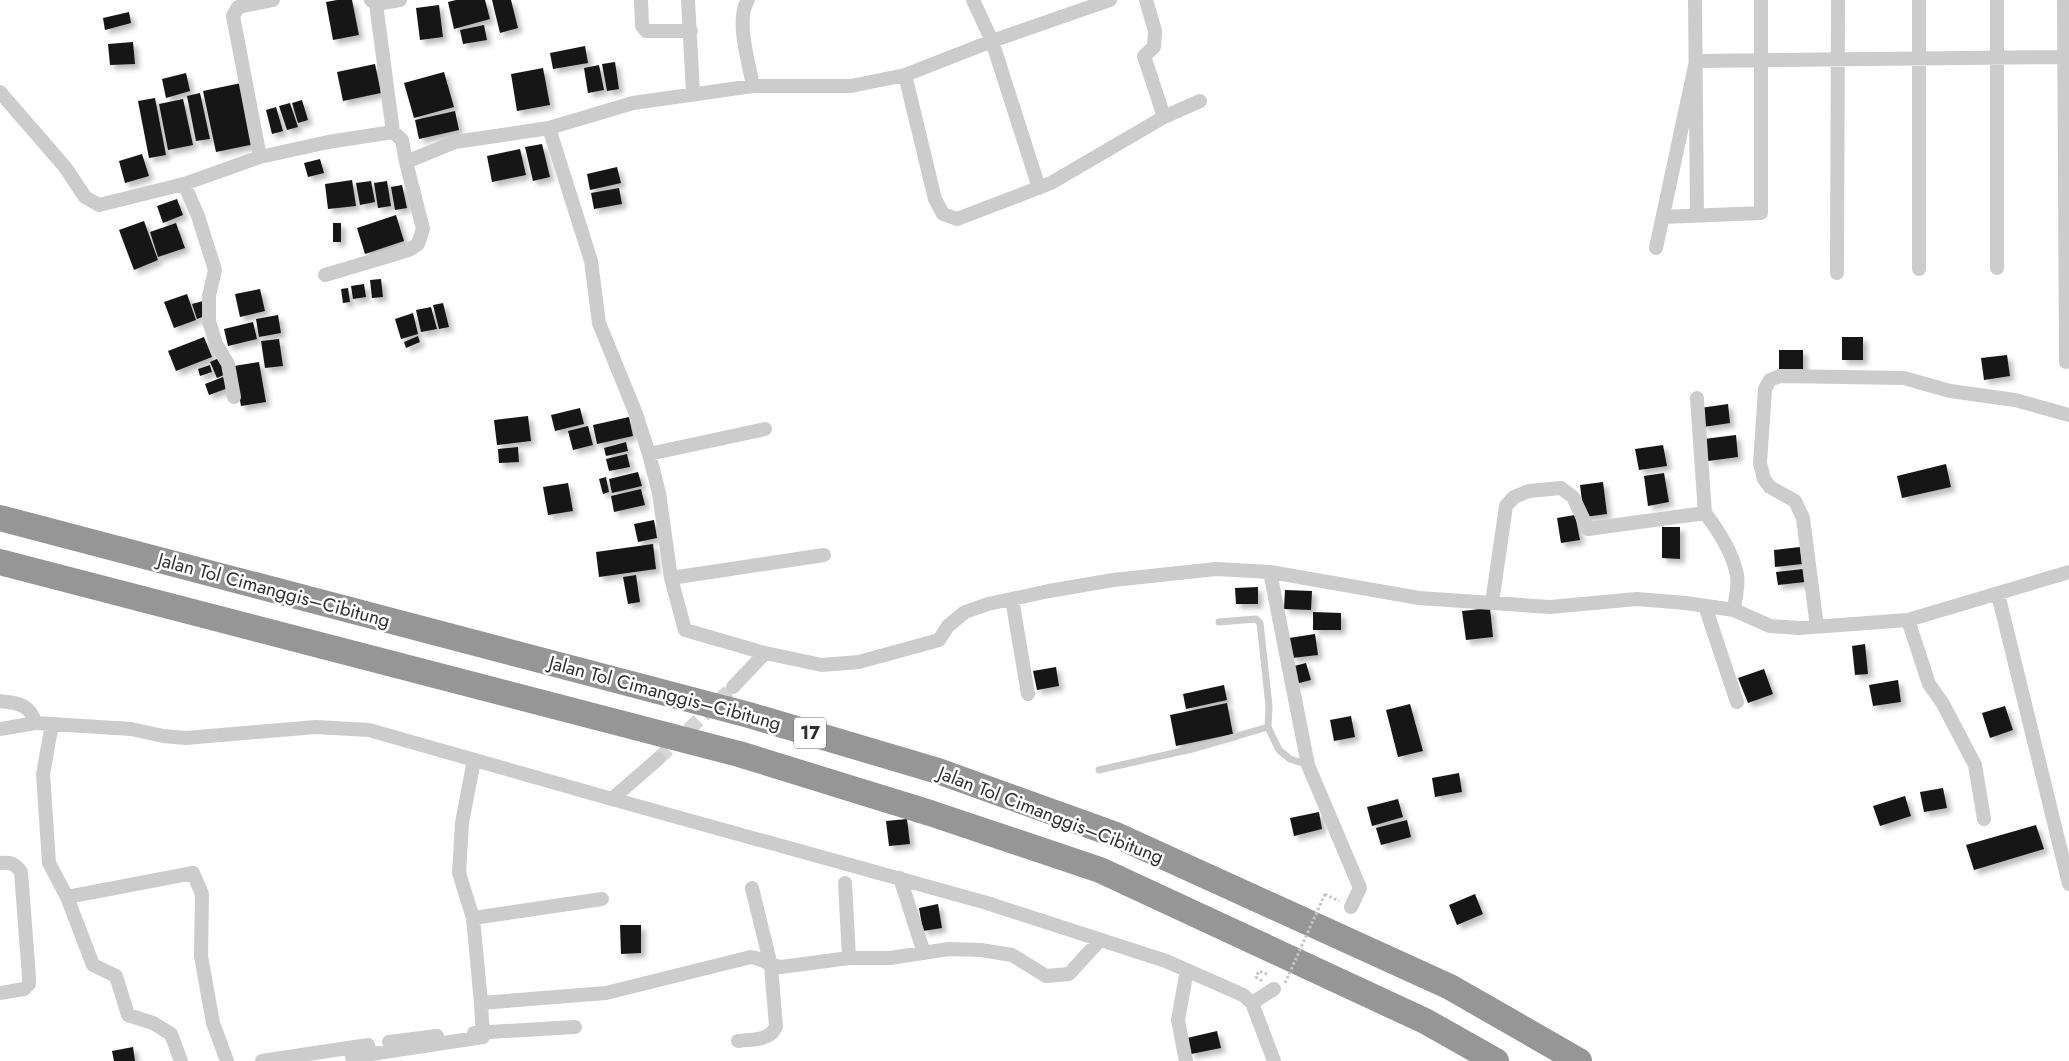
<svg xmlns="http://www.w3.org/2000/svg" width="2069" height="1061" viewBox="0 0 2069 1061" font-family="Jost,sans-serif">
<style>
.building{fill:#161616;filter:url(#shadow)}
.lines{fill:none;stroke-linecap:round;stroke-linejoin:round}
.street-tunnel{stroke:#d5d5d5;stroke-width:14;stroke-dasharray:14 7;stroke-linecap:butt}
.path{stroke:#c6c6c6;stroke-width:3;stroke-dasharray:2.5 2.5;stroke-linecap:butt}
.lane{stroke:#ccc;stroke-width:7}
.street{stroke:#ccc;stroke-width:14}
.highway{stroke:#969696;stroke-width:26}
.path-bridge{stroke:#c6c6c6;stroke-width:3;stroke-dasharray:2.5 2.5;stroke-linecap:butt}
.labels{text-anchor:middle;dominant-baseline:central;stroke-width:5;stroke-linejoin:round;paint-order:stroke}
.shield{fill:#fff;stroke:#6d6d6d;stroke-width:1}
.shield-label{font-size:18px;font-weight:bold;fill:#2f2f2f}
.street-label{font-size:19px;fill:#2f2f2f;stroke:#fff}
</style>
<defs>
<filter id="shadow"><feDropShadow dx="4.5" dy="4.5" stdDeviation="2.5" flood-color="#0004"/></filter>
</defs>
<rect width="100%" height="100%" fill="#fff"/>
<path class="building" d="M337,0H352L359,35L333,40L326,2Z
M456,0H485L490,19L454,29L448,2Z
M492,0H511L518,28L500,33Z
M439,5L443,37L420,40L416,8Z
M129,12L131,23L105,30L103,18Z
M484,25L487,40L463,44L460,30Z
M133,42L135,64L110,65L108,44Z
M585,46L588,63L553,69L550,53Z
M615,62L619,89L607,91L602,64Z
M375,64L381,93L343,101L337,72Z
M599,65L604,90L588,93L584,68Z
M543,68L550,105L517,111L511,74Z
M444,72L454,107L414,118L404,83Z
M186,73L190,91L166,98L162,79Z
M241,83L255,144L216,152L203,91Z
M200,93L210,139L196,141L187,96Z
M155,98L166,155L149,158L138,101Z
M183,99L193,145L168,150L159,104Z
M302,100L308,120L298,123L292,103Z
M290,103L298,127L287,130L279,106Z
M276,107L283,131L272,134L266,110Z
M455,111L459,130L419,139L415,120Z
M542,144L550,177L533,181L525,147Z
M520,149L526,175L492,182L487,156Z
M142,154L149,176L125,183L119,161Z
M320,159L324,173L308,177L304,163Z
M617,167L621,183L590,190L587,174Z
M352,180L356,206L328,209L325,184Z
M371,181L375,202L360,205L356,183Z
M387,181L391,206L378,208L374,183Z
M402,185L407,208L395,210L391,187Z
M619,188L622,204L594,209L591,193Z
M177,199L183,215L163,223L157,206Z
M396,215L404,241L365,254L357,228Z
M144,221L158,260L134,270L119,230Z
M176,223L185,248L158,257L150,232Z
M333,223H341V242H333Z
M381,279L383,297L372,298L370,280Z
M364,284L366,297L353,299L351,286Z
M348,288L350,302L343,303L341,289Z
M260,289L265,311L240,317L235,294Z
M187,294L196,320L174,328L164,302Z
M203,301L207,315L197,319L192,304Z
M443,303L449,327L439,329L433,305Z
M431,307L437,329L421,332L416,310Z
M413,313L418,334L401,339L395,319Z
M278,315L281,333L259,337L256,319Z
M253,322L257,339L228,346L224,329Z
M418,336L420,342L406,348L404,342Z
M204,337L212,357L176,371L168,351Z
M1842,337H1863V360H1842Z
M279,339L283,366L265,368L261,341Z
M1779,350H1803V369H1779Z
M2007,355L2010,376L1984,380L1981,358Z
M219,358L226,374L217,378L210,362Z
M259,362L266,402L241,406L234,366Z
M210,365L212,372L200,376L198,369Z
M223,377L228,388L209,395L205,384Z
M1728,404L1730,423L1703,427L1700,408Z
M580,408L584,424L555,431L551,415Z
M528,416L531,441L497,445L494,420Z
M629,417L633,436L597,444L593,425Z
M588,426L593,445L573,450L568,431Z
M1736,435L1738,457L1708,461L1704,439Z
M626,442L628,451L606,456L604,448Z
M1663,445L1667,466L1639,470L1635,449Z
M518,447L519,462L499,463L498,449Z
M627,454L630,467L609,471L606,459Z
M1946,464L1951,487L1902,498L1897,476Z
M638,472L642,486L612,493L609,479Z
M1664,473L1669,502L1648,506L1644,476Z
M606,477L609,492L603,494L599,479Z
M1603,482L1607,514L1584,517L1580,485Z
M568,483L573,511L548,515L543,487Z
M641,489L645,505L614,512L611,496Z
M1575,515L1580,540L1561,543L1557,518Z
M654,520L657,538L638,542L634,524Z
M1662,527H1680V559L1662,558Z
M653,544L656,569L599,577L596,552Z
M1800,547L1802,564L1775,567L1774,550Z
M1803,569L1805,582L1778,585L1776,572Z
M636,575L640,602L628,604L623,577Z
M1258,587V604H1236L1235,588Z
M1285,590L1312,591L1311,610L1284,609Z
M1490,608L1493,637L1466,640L1462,611Z
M1313,612L1341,613V630H1313Z
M1315,634L1318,655L1292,658L1289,638Z
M1865,644L1868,674L1855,675L1852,646Z
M1306,663L1311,680L1295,684L1290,667Z
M1056,667L1059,686L1037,690L1033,671Z
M1764,669L1773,694L1748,703L1738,678Z
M1898,680L1901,702L1873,706L1869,685Z
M1224,685L1227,700L1186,709L1183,694Z
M1227,703L1233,734L1176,746L1170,715Z
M1410,704L1423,751L1398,757L1386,710Z
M2005,706L2013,730L1990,738L1982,713Z
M1351,716L1355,737L1334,741L1330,720Z
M1459,773L1462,792L1435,797L1432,778Z
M1943,788L1947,808L1924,812L1920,792Z
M1905,796L1911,816L1880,826L1873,806Z
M1398,799L1403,817L1372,826L1367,807Z
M1319,812L1322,829L1294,836L1290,818Z
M907,819L910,844L889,846L886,821Z
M1407,820L1411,837L1381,845L1376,828Z
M2036,825L2044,849L1974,870L1966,845Z
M1475,894L1483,914L1457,925L1449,905Z
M938,904L942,928L923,931L919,908Z
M620,925H641V953L621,954Z
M1217,1031L1221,1048L1191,1054L1187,1038Z
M133,1047L135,1061H114L112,1051Z"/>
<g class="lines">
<path class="street-tunnel" d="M658,759L733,687"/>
<path class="path" d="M1325,894L1339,901
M1262,981L1256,977L1259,971L1269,975"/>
<path class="lane" d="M1219,622L1256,619L1260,623L1269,706L1268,727L1279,750L1290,759L1308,765
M1099,770L1196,748L1268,727"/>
<path class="street" d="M371,0L376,4L400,0
M641,0L642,26L646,31H691
M688,0L693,93
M748,0C735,19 749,63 753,86
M973,0L992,41L1039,188
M1146,0L1155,31L1154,47L1144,56L1164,117
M1695,0L1697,215
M1919,0V269
M1997,0V268
M2064,0L2066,362
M376,4L393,132
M905,75L935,199L943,214L957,219L1051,183L1164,117L1200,101
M0,92L65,167L85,197L99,205L184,184L260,157L328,142L393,132L402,140L406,162L455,142L549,128L633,103L753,86H851L905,75L992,41L1110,0
M549,128L591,261L599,323L636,414L649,454L659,493L671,578L685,630L765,653
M260,157L233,16L238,7L273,0
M184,184L198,216L215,270L209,296V321L216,344L228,364L234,397
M1663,217L1761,213V0
M1656,248L1696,61L2064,57
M1837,273L1838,0
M325,275L409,250L418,244L423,229L406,162
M1697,398L1705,513C1718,530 1733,554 1737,575C1739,586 1735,599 1734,610
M649,454L765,429
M1270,572L1308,765L1360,888L1351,907
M671,578L824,555
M1998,594L2069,884
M1012,599L1028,694
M1492,603L1506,506L1514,497L1529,491L1561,488L1573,497L1588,529L1705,513
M1705,606L1737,702
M1908,620L1929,684L1943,704L1975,765L1984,819
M1817,627L1803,518L1795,501L1770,487L1764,479L1760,463L1765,389L1770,380L1780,376L1904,378L1950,391L2015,400L2069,415
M733,687L765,653L822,665L859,662L939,640L948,626L965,612L988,604L1049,591L1113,580L1216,569L1270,572L1419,598L1492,603L1550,607L1637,599L1686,603L1734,610L1770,626L1799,628L1908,620L2069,572
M0,701C17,703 31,704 35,723
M52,724L43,774L49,863L67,897L93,965L116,976L128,1015L153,1023L171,1034L181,1061
M0,729L35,723L131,729L163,736L186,738L316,727L369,730L612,799L658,759
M474,760L462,823L459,873L473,918L481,1003
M612,799L987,903L1166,961L1243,995L1252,1003L1274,1061
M0,863C10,862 15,863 21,872L29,977V984L24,989L0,993
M900,878L924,953
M845,883L849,958
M67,897L193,873L202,894L201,956L213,1023L227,1061
M473,918L602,899
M1252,1003L1274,989
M474,1033L575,1027
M738,1041C752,1039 771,1041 776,1026L771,966L752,888
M389,1042L437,1036
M352,1057L483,1037L481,1003L606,993L751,957C762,958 769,966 781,967L849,958H890L949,949L981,950L1012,955L1046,976L1069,974L1100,940
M262,1061L368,1045
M1186,1061L1178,1020L1187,970"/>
<path class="highway" d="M0,518L749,715L938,771L1116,835L1450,987L1579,1061
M0,562L739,754L930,813L1100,870L1425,1021L1496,1061"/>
<path class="path-bridge" d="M1285,983L1325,894"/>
</g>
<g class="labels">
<rect class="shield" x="794" y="717.5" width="32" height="31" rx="4"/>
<g class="shield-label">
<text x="810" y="733">17</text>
</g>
<g class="street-label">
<text transform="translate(274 590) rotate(15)">Jalan Tol Cimanggis–Cibitung</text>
<text transform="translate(665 693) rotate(15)">Jalan Tol Cimanggis–Cibitung</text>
<text transform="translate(1051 815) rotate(21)">Jalan Tol Cimanggis–Cibitung</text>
</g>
</g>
</svg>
